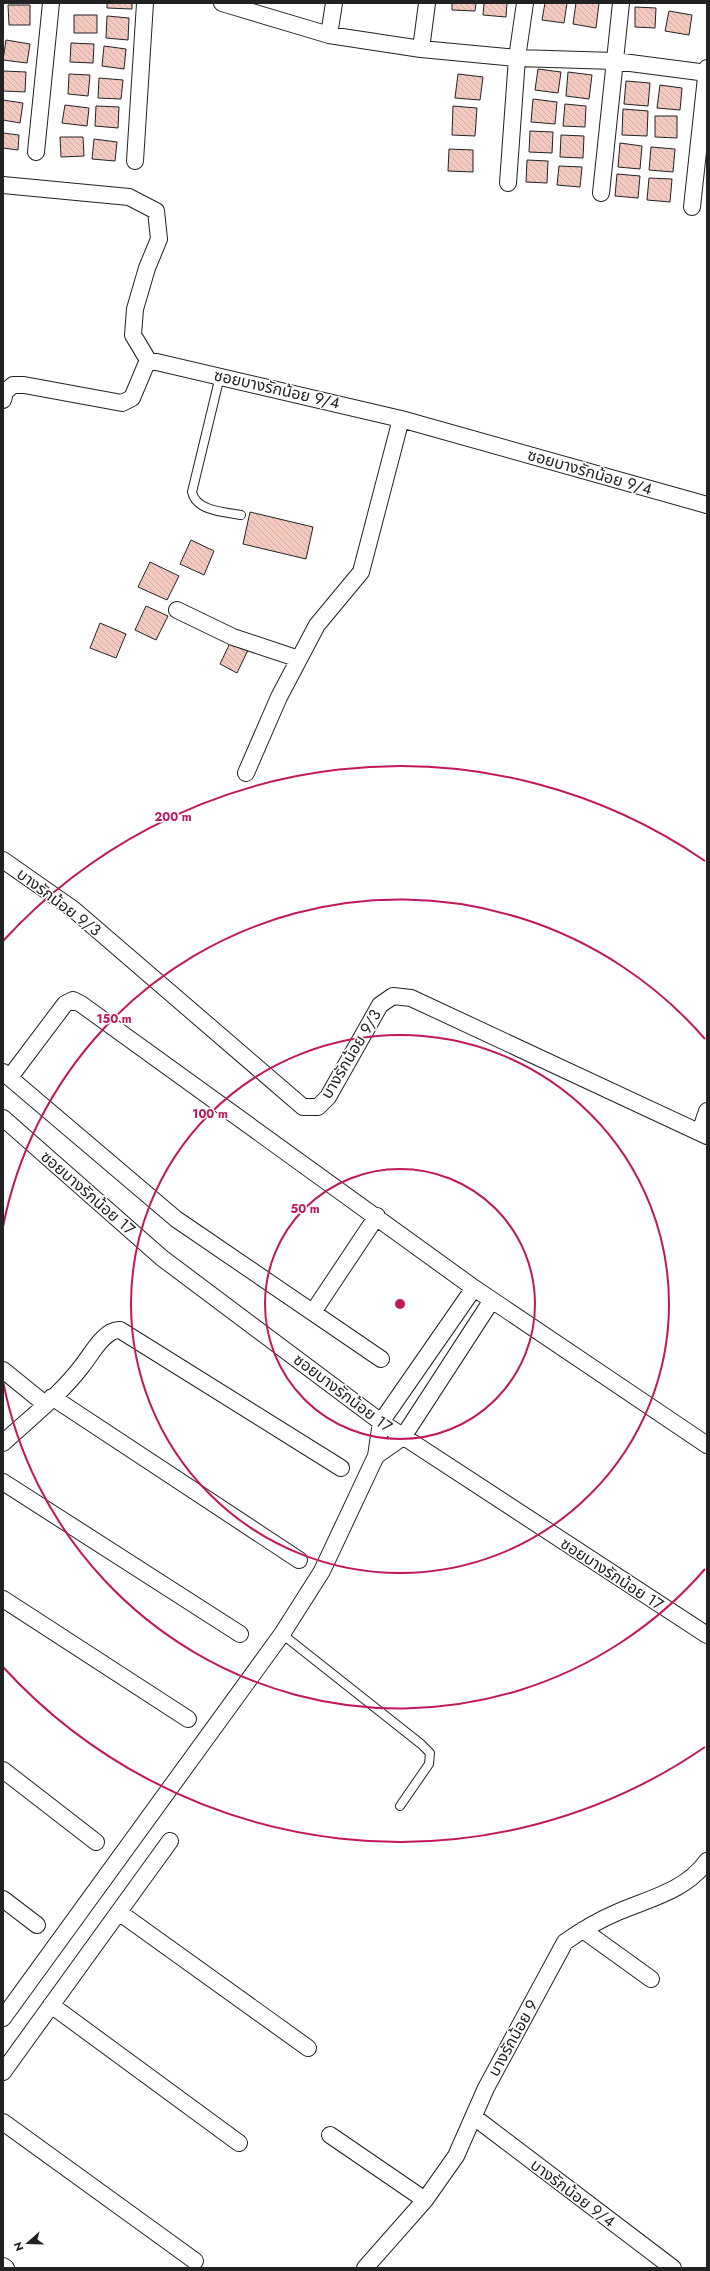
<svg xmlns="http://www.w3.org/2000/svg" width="710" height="2271" viewBox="0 0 710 2271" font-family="Jost,'Noto Sans Thai',sans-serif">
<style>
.building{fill:url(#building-back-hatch);stroke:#222}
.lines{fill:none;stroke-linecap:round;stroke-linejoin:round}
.lane-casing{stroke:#222;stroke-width:10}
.street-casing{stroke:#222;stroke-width:18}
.lane{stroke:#fff;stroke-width:8}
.street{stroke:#fff;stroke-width:16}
.ring{fill:none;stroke:#c2185b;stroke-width:2}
.labels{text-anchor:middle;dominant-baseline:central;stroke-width:3;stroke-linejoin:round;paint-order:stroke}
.street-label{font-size:16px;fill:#222;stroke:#fff}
.centre{fill:#c2185b;stroke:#fff;stroke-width:2}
.ring-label{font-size:12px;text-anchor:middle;font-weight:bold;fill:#c2185b;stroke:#fff;stroke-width:3;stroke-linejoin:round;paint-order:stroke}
</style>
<defs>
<pattern id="building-back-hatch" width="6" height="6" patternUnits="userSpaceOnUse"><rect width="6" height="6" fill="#f3c9c0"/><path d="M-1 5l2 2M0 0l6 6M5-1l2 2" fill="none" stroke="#d0aca5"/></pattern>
</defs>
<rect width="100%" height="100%" fill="#fff"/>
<path class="building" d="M107,3H132V9L107,8Z
M452,3H476L475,11L452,10Z
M484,3H507L506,17L483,15Z
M545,3H567L564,23L542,20Z
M576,3H599L596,28L573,24Z
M8,5H30V25H9Z
M635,7L656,8L655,28L635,27Z
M669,11L692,15L689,35L665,31Z
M74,15H97V33H74Z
M107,16L129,18L128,40L106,38Z
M6,40L30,44L27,63L3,60Z
M71,43L94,44L93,63L70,62Z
M104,46L126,49L124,69L102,66Z
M538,69L561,72L558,93L535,90Z
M3,71L26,72L25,92L3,91Z
M568,72L592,75L589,99L566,96Z
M69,74L90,75L88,96L68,94Z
M458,74L483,77L480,100L455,98Z
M99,78L123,80L121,99L98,98Z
M626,81L650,83L648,106L624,104Z
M660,85L682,88L680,110L657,108Z
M533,99L557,102L555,124L531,122Z
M3,100L23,103L20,123L3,120Z
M565,104L586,106L585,127L563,126Z
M65,105L89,108L87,126L62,123Z
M96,106L119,107L118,128L95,126Z
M453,106L477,108L475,136L452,135Z
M623,109L648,111L647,136L622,135Z
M655,116H677V138L655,137Z
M530,131L553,132L552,153L529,152Z
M3,133L19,135L18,150L3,148Z
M561,135L584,136L583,158L560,157Z
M60,137H83L84,156L61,157Z
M94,139L117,142L115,161L92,159Z
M620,143L642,146L640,169L618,167Z
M651,147L675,149L673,172L649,170Z
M449,149L473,150V172L448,171Z
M527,160L548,161L547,183L526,182Z
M559,166L582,167L580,187L557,185Z
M617,174L640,176L638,198L615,196Z
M649,178L672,179L670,202L647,200Z
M250,512L313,527L306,559L243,544Z
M191,540L214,551L204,575L180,564Z
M150,562L179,576L167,600L138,587Z
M146,606L168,616L156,640L135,630Z
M100,623L126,634L116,658L90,648Z
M231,641L248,650L237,673L220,664Z"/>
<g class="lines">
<g class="lane-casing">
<path id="lane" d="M220,376L192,492C196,511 224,512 241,515
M282,1634L421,1744L430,1753L429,1764L400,1806"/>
</g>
<g class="street-casing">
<path id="street" d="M222,3L329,35L421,49L517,58L615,61L707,73
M329,35L334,3
M421,49L427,3
M36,152L51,3
M135,161L145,3
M508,183L517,58L525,3
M3,185L129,197L156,211L159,239L147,268L135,309L133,335L148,360L401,419L707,505
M601,193L621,3
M692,207L707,68
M3,400L5,392L13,385H24L122,403L132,398L148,360
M177,610L233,637L299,659
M246,773L279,697L317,625L361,572L401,419
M3,860L73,909L303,1107H318L328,1097L380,1005L393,996L411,998L707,1136
M3,1072L176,1219L381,1359
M10,1077L65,1004L73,1000L81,1004L474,1288L707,1445
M3,1118L162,1258L381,1422L707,1635
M700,1132L707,1111
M313,1312L377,1216
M3,1370L45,1404
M52,1397L299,1560
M3,1443C29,1419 60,1395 82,1366C91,1355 104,1329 120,1330L341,1468
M376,1456L403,1437L492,1300
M3,1482L240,1634
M3,1599L188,1719
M3,1770L96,1842
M3,1899L37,1925
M120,1913L308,2048
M583,1930L651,1979
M51,2005L239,2143
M3,2018L282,1634L322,1571L376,1456L381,1422L474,1288
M3,2072L170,1841
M474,2117L673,2268
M3,2122L195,2261
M330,2135L425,2200
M3,2266L6,2268
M365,2268L425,2200L456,2156L486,2088L565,1942C582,1930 599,1920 618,1912C651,1898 685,1891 707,1861"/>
</g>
<use href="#lane" class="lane"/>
<use href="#street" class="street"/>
</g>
<g class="ring">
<circle cx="400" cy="1304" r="135"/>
<circle cx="400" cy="1304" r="269"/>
<path d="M705 1569A404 404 0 0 1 3 1381M3 1227A404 404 0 0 1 705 1039"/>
<path d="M705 1747A538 538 0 0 1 3 1667M3 941A538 538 0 0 1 705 861"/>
</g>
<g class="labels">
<g class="street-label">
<text transform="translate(277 389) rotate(13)">ซอยบางรักน้อย 9/4</text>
<text transform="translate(590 472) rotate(16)">ซอยบางรักน้อย 9/4</text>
<text transform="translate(59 902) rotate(37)">บางรักน้อย 9/3</text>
<text transform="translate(351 1054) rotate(-59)">บางรักน้อย 9/3</text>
<text transform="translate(88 1193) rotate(41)">ซอยบางรักน้อย 17</text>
<text transform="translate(343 1393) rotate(37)">ซอยบางรักน้อย 17</text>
<text transform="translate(612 1574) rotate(33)">ซอยบางรักน้อย 17</text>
<text transform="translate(513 2038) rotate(-61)">บางรักน้อย 9</text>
<text transform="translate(573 2193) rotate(37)">บางรักน้อย 9/4</text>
</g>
</g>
<circle cx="400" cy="1304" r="6" class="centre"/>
<g class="ring-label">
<text x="173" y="821">200 m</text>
<text x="114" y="1023">150 m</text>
<text x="210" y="1118">100 m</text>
<text x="305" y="1213">50 m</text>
</g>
<rect width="710" height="2271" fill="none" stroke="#222222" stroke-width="8"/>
<g transform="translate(28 2243) rotate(250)" stroke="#ffffff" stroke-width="3" paint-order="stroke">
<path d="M0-3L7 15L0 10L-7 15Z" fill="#222222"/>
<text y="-6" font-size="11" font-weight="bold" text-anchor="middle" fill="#222222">N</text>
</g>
</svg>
